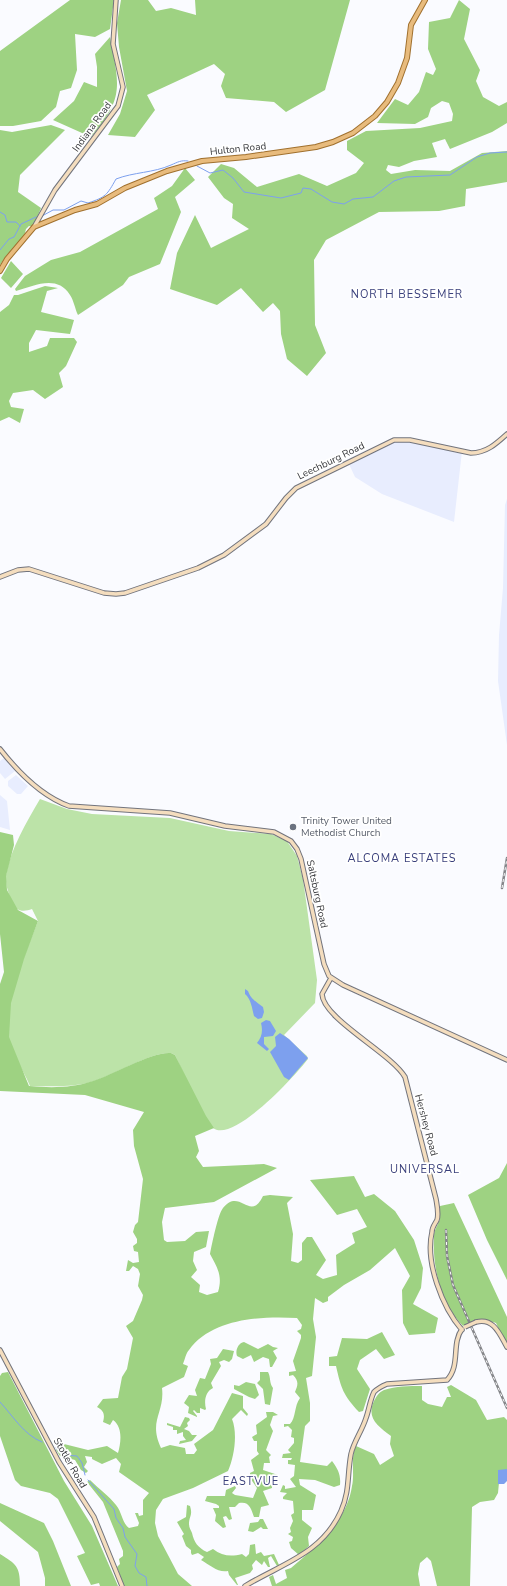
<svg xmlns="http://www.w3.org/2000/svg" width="507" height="1586" viewBox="0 0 507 1586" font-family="'Nunito Sans',sans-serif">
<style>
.built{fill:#e8edfe}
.green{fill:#bce3a8}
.forest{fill:#9ed282}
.water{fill:#7da0ee}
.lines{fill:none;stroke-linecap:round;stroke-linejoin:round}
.stream{stroke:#7da0ee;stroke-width:1}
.secondary-casing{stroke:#72747d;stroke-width:5.5}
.primary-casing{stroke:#a0702e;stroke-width:6}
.secondary{stroke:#f4ddbe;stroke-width:3.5}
.primary{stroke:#e8bb7d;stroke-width:4}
.rail-casing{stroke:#848589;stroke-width:2.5}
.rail{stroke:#fff;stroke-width:1;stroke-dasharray:3;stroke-linecap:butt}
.secondary-bridge-casing{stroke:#72747d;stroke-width:5.5;stroke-linecap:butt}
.secondary-bridge{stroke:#f4ddbe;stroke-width:3.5}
.worship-dot{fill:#6b7280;stroke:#fff;stroke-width:1.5}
.labels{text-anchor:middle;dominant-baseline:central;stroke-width:3.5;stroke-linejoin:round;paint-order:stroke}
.street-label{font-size:10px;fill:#36373b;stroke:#fff}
.worship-label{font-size:10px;fill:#5b616d;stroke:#fff;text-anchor:start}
.neighbourhood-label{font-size:11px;letter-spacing:1px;fill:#393f7b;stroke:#fff}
</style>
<rect width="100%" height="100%" fill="#fafbff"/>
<path class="built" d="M398,439L462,451L454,522L382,494L355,477L348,462Z
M507,499V745L498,681L499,635L503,588L505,505Z
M4,758L15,771L5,779L0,773V761Z
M16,775L28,786L21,794H17L8,786V781Z
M0,795L7,801L10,830L0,827Z"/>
<path class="green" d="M40,799L67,809L92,814L170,818L229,831L271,834L287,841L297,856L303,879L317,980L315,1003L284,1035L307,1056L308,1059C297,1074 233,1144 213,1128C204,1120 182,1069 175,1055L171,1053C153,1051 113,1075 94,1081C74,1088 50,1086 30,1086C23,1069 10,1052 8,1034C5,1001 26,952 38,921L32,909C24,912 16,912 12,902C9,894 5,885 6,875C11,848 26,823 40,799Z"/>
<path class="forest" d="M70,0H114L110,29L95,37L75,34L77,70L71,88L60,91L56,107L41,121L13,126H0V51Z
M121,0H148L156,11L171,8L196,15L195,0H350L325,90L286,112L274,102L226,98L221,86L225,74L214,64L147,95L155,110L135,137L108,135L120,114L127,91L119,47L117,23Z
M459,0L470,9L464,39L480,70L476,81L483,97L499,106L507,102V123L492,132L450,149L445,139L432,143L437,157L414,161L399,167L388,165L386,170L391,174L415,170L450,171L482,153L507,151V182L466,189L465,206L439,211L379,212L326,240L314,260L315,325L326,353L307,376L287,359L281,334L280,311L273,303L263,312L241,288L217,305L170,289L177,253L195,215L211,248L249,229L232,218L233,204L224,198L208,177L221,164L234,168L257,187L299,174L327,186L356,173L364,163L347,150V141L366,131L420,128L452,121L453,114L449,103L442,101L431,108L428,117L415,124L377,123L395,99L408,105L419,92L426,72L433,75L436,69L428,49L429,22L450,18Z
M110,37C119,85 125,98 91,137L53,120L74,101L84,82L97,87V67L95,54Z
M51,125L65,130L20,175L18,192L41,208L33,227L29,226L26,229L24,237L6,256L0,265V130L12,132Z
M185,168L195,180L175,197L181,212L160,264L129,277L123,285L78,315C75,309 74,301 70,295C57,274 34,286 16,291L15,289L25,276L51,260L80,252L158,209L154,198L172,186Z
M11,261L23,274L11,288L1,278Z
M45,286L58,288L47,291L41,312L74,320L70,334L36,330L29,343V352L47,346L50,338H74L77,342L66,366L59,373L63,387L45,399L33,390L13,393L9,401L11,407L24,409L20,423L9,417L0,421V312L9,305L14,295H18Z
M0,832L13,835L14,845L6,876L7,890L18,910L38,921L24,959L11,1003L9,1037L29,1086C51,1088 72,1088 93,1081C112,1075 153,1051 171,1053L175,1055L206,1116L214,1128L195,1136L199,1151L196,1157L203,1167L264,1164L277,1168L214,1202L165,1208L162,1222L164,1240L167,1242L185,1241L196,1232L209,1231L206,1247L194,1252L193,1261L197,1270L191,1277L200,1285L199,1292L207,1295L218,1292C223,1276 217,1267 210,1254C212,1244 218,1214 223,1208C240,1187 250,1223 263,1196L270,1195L293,1197L287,1203L293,1234L291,1261L298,1263L302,1260V1243L307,1237H312L326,1260L316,1275L323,1279L337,1275L336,1255L355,1243L352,1233L367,1227L357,1209L337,1215L310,1180L354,1176L365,1197L374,1194L395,1211L414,1240L423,1268L421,1288L413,1304L438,1318L435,1333L409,1335L403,1323L402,1290L410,1276L395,1248L370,1270L344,1285L328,1297V1301L323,1303L315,1298L313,1319L316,1337L312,1376L306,1378L310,1403V1421L305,1426L300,1462L327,1466L332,1461C338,1469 341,1475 340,1485L334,1487L315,1480L299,1479L300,1485L316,1495L313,1510H302V1520L312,1528L308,1537L309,1546L299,1555L291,1548L289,1542L292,1541L293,1537L288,1534L291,1532L290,1528L293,1521L291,1515L294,1513L293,1501L283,1499V1497L287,1493L280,1492L283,1485L285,1486V1489L296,1487L290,1479L294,1476L295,1465L288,1464V1460H291L292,1458H282L283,1454L291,1453L288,1450L294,1443V1438L291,1437L292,1430L288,1426L284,1427V1424H290C296,1418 294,1406 300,1398L295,1392C298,1385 299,1381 293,1375L289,1376V1372L296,1371L293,1361L301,1338V1335L297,1331L301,1329L302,1325L297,1318C262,1316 212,1318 189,1350C186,1353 185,1359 183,1364L188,1366L184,1377L162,1388C165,1413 148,1420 161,1448L170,1445L185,1448L186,1454H194L197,1450L194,1444L213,1430L232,1393L243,1396V1408L248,1414L247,1416L241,1410L232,1419C238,1434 234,1457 228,1471L193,1488L163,1499L156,1510L155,1523L158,1536L178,1574L192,1586H124L117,1567L120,1564L119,1559L123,1556V1551L103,1502L87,1482L90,1480C99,1489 109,1496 116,1505C122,1512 122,1523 129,1528L138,1526L139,1523L135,1513H138L139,1516L143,1515V1500L149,1493L119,1472L121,1464L116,1458L102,1464L92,1459V1457L85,1456L87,1462L84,1467L88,1471L86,1473L81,1470L75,1460L60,1456L56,1450L60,1443L88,1450L107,1446L118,1453C121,1443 123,1427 113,1420L110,1425L103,1422C105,1414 104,1411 97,1407L103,1399L118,1398L122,1377L127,1369L133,1338L126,1326L133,1321L142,1300L143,1295L138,1286L140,1274L138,1269L133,1266L129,1271H126L128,1260L133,1263L139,1262L138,1252L134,1251L133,1246L137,1243V1239L133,1232L135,1225L138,1222L143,1179L134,1146L133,1130L144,1112L85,1095L0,1091V984L4,972L0,934Z
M507,1163V1280L487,1240L468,1195L499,1178Z
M454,1203L507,1317V1347L496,1323C483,1318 476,1319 463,1326C441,1304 432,1267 434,1236C434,1230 438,1225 440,1219C440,1215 440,1210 440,1206Z
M382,1332L395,1355L384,1359L376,1349L360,1360L357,1369L370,1389L363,1411L359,1412C343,1395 341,1388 336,1366H329V1357L337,1356L342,1338L367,1339Z
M244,1342L258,1349L268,1344L273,1347L278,1348L273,1351L277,1358L272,1367H270L269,1359L263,1357L254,1362L251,1355L243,1359L237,1356C235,1351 238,1343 244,1342Z
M223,1349L234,1351L232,1359L229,1362L224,1360L219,1362L221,1366L211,1383L213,1388C205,1392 204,1401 206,1409L205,1410L200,1408V1413H197L194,1410L193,1411L197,1416V1417L188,1413L189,1407L184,1403L189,1395L197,1396L195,1390L200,1378L205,1379L211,1364L210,1359L217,1358Z
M8,1372L64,1481L92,1526L118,1586H100L99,1583L91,1585L77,1556L85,1553L58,1499L50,1493L21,1486L15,1480L0,1436V1376L2,1373Z
M260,1372H268C271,1377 269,1383 273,1388L270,1405L265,1404L263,1389L257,1383L260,1380Z
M246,1382L255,1384L259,1395L255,1399L249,1397L234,1389V1385L239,1386Z
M451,1385L476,1400L487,1420L504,1417L507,1420V1471L500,1472L498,1493L494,1500L480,1502L472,1507L470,1586H437L431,1561L427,1557L420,1563L418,1574L420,1586H272L269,1577L273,1575L276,1584L287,1578L285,1570L291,1568C317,1546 347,1521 352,1486C355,1472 350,1459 356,1446L374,1454L380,1465L394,1456L390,1444L391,1436C378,1426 366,1418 374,1401C376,1397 379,1392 384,1390C396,1386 409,1386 422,1386V1400L428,1404L442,1407L447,1397H451L447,1387Z
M266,1412H273L278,1415L273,1416L270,1425L273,1431L266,1450L271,1455L269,1457L270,1463H264L263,1470L278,1475L272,1478V1488L263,1491L269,1505L261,1507L259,1517H254C251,1508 249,1501 239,1503L235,1507H229L232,1519L229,1520L226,1516L223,1517L226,1527L223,1528L215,1521L216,1515L213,1508H219V1506L216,1504L205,1501L207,1496H225L226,1490L235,1486L236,1488L232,1493L235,1495L253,1498L257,1488L250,1478V1473L254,1471L251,1460L259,1454L257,1451V1441H254L252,1437L257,1434L256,1425L267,1417Z
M185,1417L189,1418L190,1420L187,1423L188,1426L184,1429L189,1431L192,1435H197L192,1441L179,1444L180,1441L186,1440L183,1436V1432L177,1434V1430H173V1427L167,1425V1423L180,1427Z
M0,1503L44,1523L53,1541L71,1586H45V1578L38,1552L0,1521Z
M187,1505L190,1506C193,1516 189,1516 189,1524C189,1528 191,1530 192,1533C194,1542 198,1548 207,1552L213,1549C222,1556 231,1557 242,1554L246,1557L249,1554L250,1545L255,1544L256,1554L261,1552L264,1556L274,1554L279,1565L277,1566L271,1556L268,1558L270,1567H268L264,1561L262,1565L256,1560L252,1565L253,1569L250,1573L235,1578L238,1585H237L229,1575L228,1571C218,1573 210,1565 201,1560L204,1557L198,1553L192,1555L191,1553V1550L186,1546L182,1536L184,1534L177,1522L186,1517Z
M260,1519H263L268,1529H263L261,1527L253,1532L248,1531L250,1523L258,1522Z
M0,1554C16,1564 20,1566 20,1586H0Z"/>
<path class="water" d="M245,989L248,991C251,999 255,1001 263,1007L264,1012L262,1018L258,1019L254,1016C252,1008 251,999 245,994Z
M266,1020L270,1021L276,1031L273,1036L264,1037V1044L269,1049L267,1051L257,1043C262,1037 263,1031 261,1023Z
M280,1033L289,1039L308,1058L289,1080L284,1077L270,1052L276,1046L275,1037Z
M507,1469V1481L504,1484H498V1470Z"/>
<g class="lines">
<path class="stream" d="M197,166L210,173L223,170L233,178L244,192L281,198L301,193L303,188L311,189L332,202L344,204L353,199L373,197L394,181L406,177L450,175L477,157L490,153L507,152
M0,212L5,215L7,222H16L20,226
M42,216L53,210H64L81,201L88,203C106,197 107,195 116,179C134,172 153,173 171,165C178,162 181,160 188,161
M0,250L9,239L14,237L21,224L36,217
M0,1402C13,1416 24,1435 42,1442
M56,1448L62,1455L77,1456L82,1463L85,1475
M88,1480L114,1509L116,1518L123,1528L125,1537L137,1554L135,1566L139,1573L146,1577L147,1586"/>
<g class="secondary-casing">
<path id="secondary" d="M34,227L55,190L118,106L123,87L113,44L116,0
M0,577L18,570L29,569L104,593L116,594L125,593L198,568L224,555L266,524L286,498L296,488L394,440H410L471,453C486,453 496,444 507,434
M0,749C18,772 41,796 69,806L170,813L225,826L274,832L291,841L297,849L301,859L324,964L329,976L343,985L507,1060
M331,978L322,994C323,1019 391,1053 405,1077L436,1199C437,1205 439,1214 437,1220C435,1224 432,1227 432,1232C425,1262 442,1307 462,1330
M476,1322C494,1317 500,1335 507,1347
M0,1350L59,1462L94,1517L122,1586
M245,1586C281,1564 322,1554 341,1511C350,1491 347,1475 351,1454C354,1441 362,1431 366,1418C369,1410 370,1400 374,1392C378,1388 382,1386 387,1384L447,1380C461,1365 451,1344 462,1329"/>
</g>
<g class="primary-casing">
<path id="primary" d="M0,271L7,259L34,227L75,210L97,204L125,188L167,171L202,161L246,157L316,147L333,142L353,133L375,116L387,102L398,83L407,58L411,25L425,0"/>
</g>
<use href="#secondary" class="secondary"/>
<use href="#primary" class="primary"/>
<g class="rail-casing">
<path id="rail" d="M502,888L507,858
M446,1230L447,1256L453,1285L507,1408"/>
</g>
<use href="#rail" class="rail"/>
<g class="secondary-bridge-casing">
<path id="secondary-bridge" d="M465,1327L476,1322"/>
</g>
<use href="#secondary-bridge" class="secondary-bridge"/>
</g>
<circle class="worship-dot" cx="293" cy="827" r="4"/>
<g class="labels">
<g class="street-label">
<text transform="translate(92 127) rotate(-54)">Indiana Road</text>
<text transform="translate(238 149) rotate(-6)">Hulton Road</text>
<text transform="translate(331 461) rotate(-26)">Leechburg Road</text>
<text transform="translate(317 894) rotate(78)">Saltsburg Road</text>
<text transform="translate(426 1125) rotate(75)">Hershey Road</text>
<text transform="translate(70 1463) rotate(60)">Stotler Road</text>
</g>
<g class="worship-label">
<text x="301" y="821">Trinity Tower United<tspan x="301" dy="12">Methodist Church</tspan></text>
</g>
<g class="neighbourhood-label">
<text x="407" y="294">NORTH BESSEMER</text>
<text x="402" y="858">ALCOMA ESTATES</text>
<text x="425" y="1169">UNIVERSAL</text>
<text x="251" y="1481">EASTVUE</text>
</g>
</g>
</svg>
